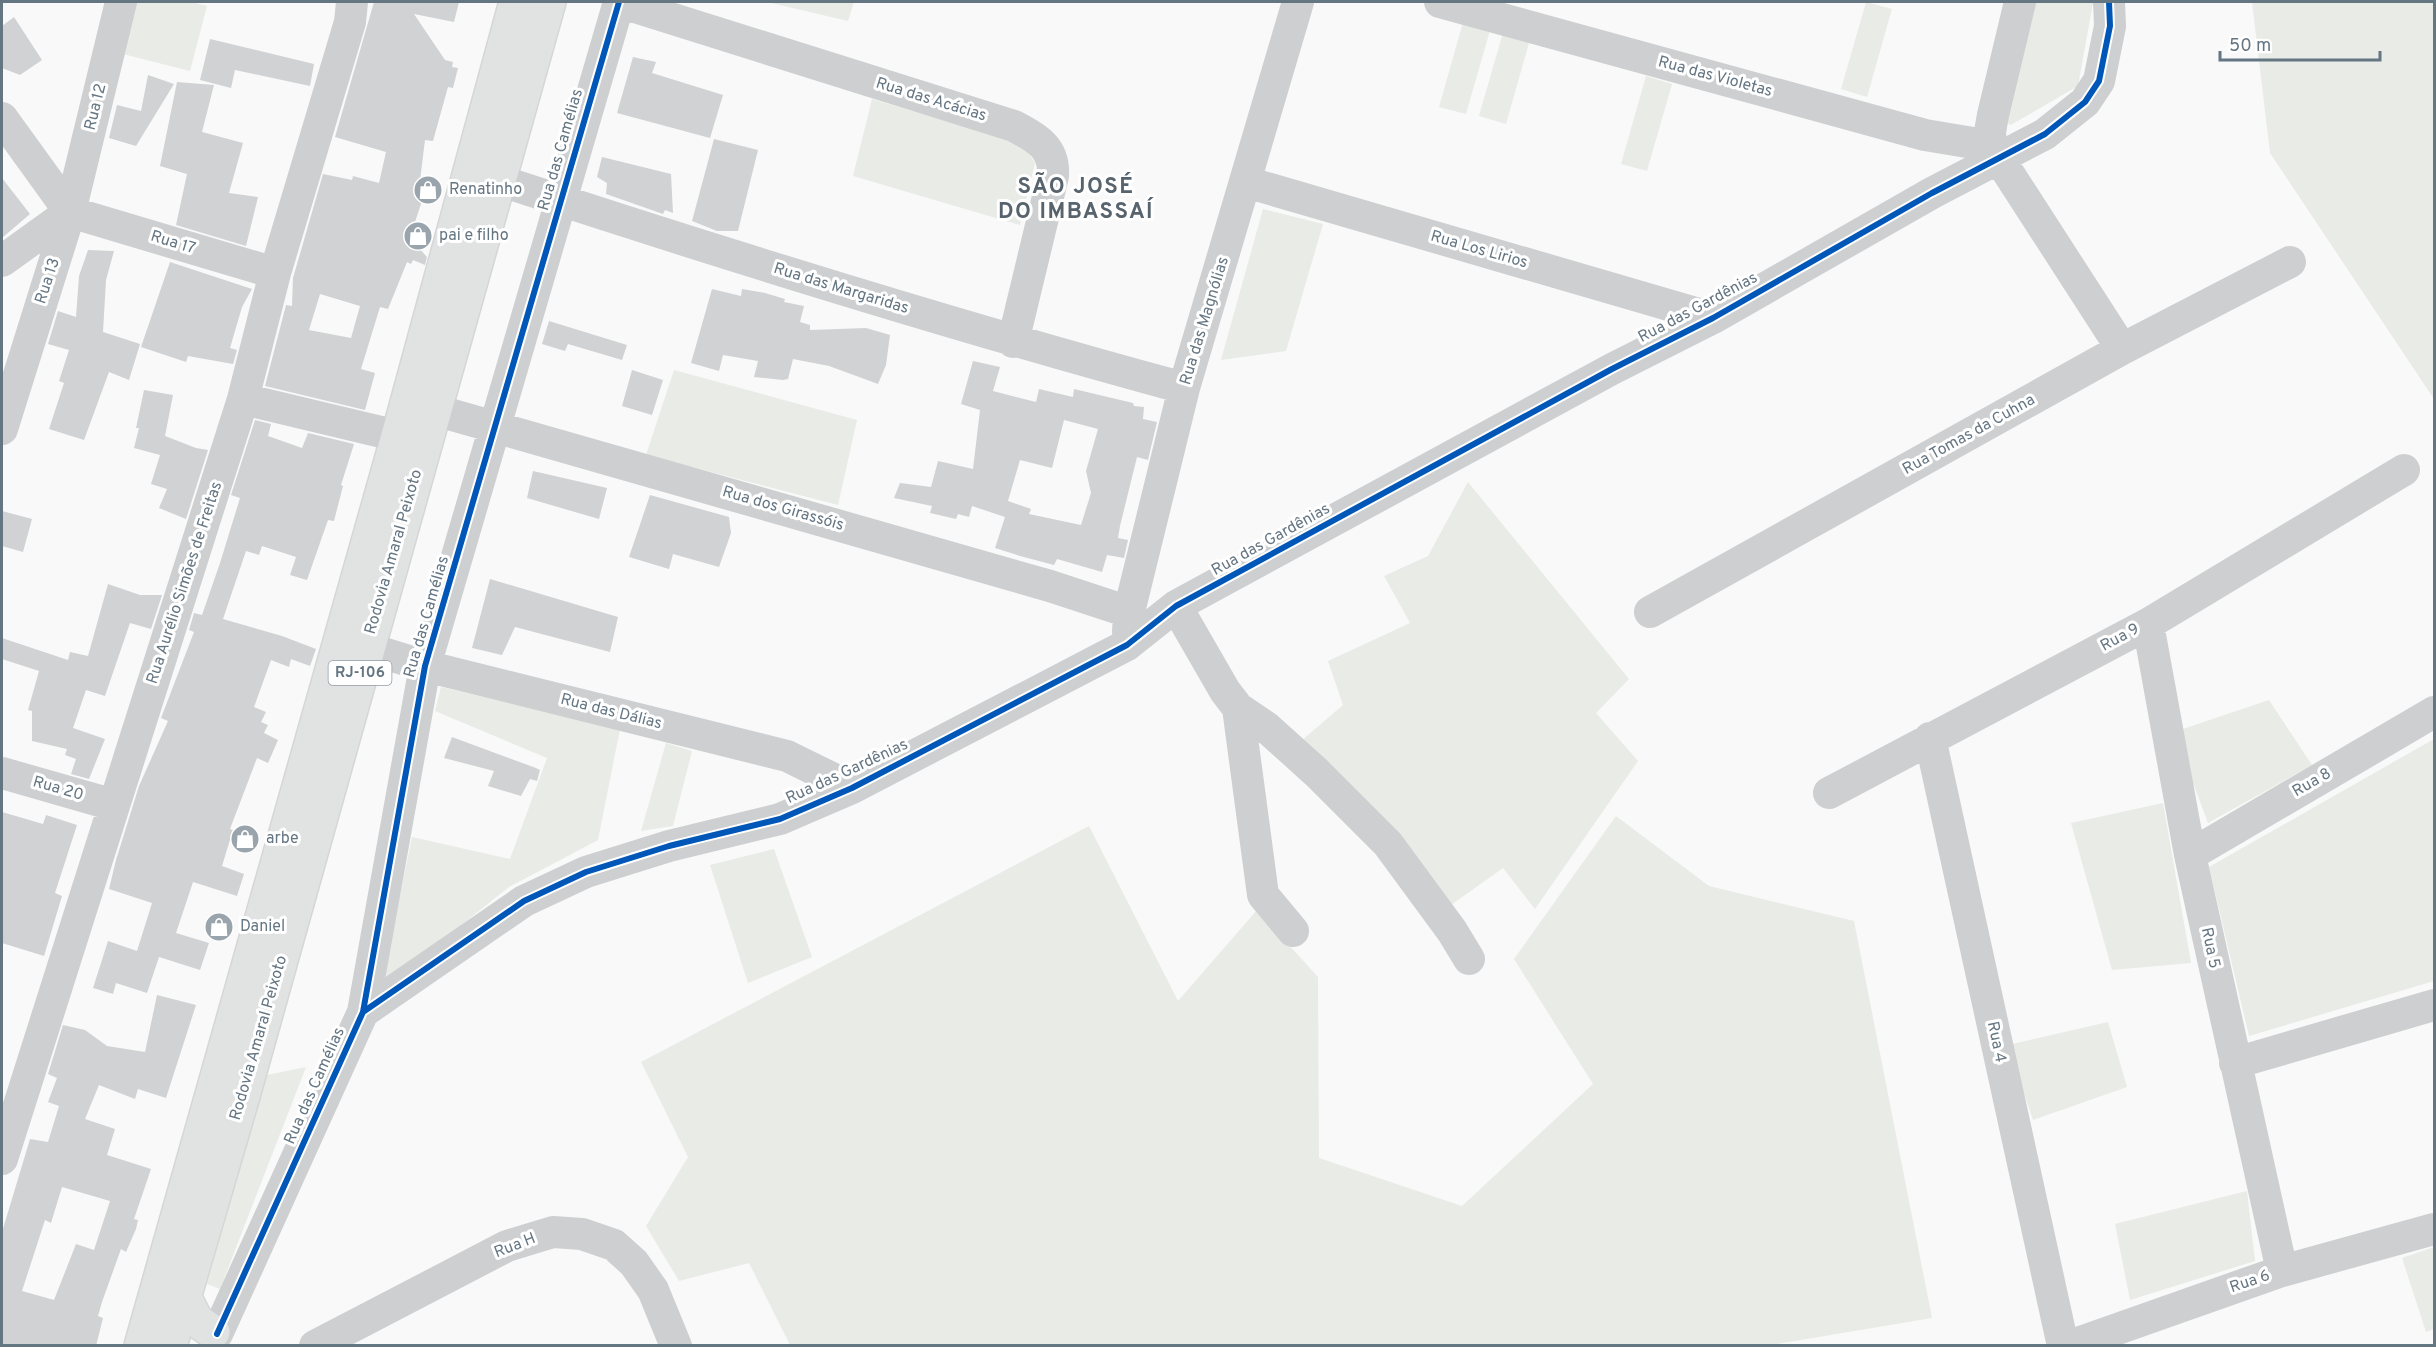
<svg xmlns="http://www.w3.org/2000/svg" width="2436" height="1347" viewBox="0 0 2436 1347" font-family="Overpass,sans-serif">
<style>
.green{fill:#e8ebe6}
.building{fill:#d0d2d3;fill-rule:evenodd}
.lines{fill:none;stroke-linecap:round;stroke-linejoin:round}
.highway-casing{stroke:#d5d6d6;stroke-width:36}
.minor{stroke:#cecfd0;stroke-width:32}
.highway{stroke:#e1e2e2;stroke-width:33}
.cycleway-casing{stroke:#fff;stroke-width:10}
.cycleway{stroke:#0057b8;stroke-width:6}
.labels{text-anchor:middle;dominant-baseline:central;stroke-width:6;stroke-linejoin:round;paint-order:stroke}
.shield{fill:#fff;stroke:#939fa8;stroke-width:1.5}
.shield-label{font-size:15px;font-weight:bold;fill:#657683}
.street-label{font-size:16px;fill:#657683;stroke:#fff}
.poi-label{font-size:16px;fill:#657683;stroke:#fff;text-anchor:start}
.district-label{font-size:22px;font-weight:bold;letter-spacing:1.5px;fill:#57646e;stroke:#fff}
</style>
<rect width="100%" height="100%" fill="#f9f9f9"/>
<path class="green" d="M124,2H191L207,6L190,71L111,51Z
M767,2H854L848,21Z
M1866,2L1892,9L1867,97L1841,89Z
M2028,2L2093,3L2078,86L2011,125L1998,119Z
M2252,2H2434V399L2270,153Z
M1464,19L1491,27L1466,114L1439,107Z
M1504,29L1531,36L1506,124L1479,116Z
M1646,76L1672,84L1647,171L1621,164Z
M872,99L1023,144L1035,163L1020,225L853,176Z
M1263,209L1323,224L1286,351L1221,360Z
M674,370L857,420L838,505L646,455Z
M1468,482L1629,679L1596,713L1638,761L1535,909L1503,868L1451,905L1301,741L1343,705L1328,661L1410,623L1384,576L1428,556Z
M441,687L620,729L598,840L509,887L381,989L412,837L510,859L547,758L435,711Z
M2269,700L2312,765L2208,823L2174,732Z
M2434,739V981L2249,1036L2209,867Z
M666,743L692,751L673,826L641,831Z
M2163,803L2191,963L2112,970L2071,823Z
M1616,816L1709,886L1854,921L1932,1318L1765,1346L790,1345L749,1263L679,1281L646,1226L688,1157L641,1062L1089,826L1178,1001L1257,910L1318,977L1319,1158L1462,1206L1593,1084L1514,959Z
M774,849L812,957L748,983L710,865Z
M2108,1022L2127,1087L2033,1120L2008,1045Z
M306,1067L220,1289L207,1284L267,1075Z
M2247,1191L2255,1261L2130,1300L2115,1224Z
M2434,1247V1329L2426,1332L2402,1258Z"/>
<path class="building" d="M374,2H459L454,22L414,14L445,60L453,62L452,67L458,68L453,88L448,87L433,141L425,140L418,197L423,198L410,237L419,240L417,246L427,257L425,265L413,260L411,264L407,262L388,309L380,307L361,369L375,373L365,410L265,386L286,305L292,306L293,278L323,174L352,180L353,176L379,183L386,152L335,137ZM320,294L360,306L351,338L309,330Z
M14,17L42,60L20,75L2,68V26Z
M210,39L314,64L310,86L235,70L231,88L200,80Z
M633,57L656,62L652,73L723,95L710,138L617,113Z
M148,75L174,84L136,146L109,138L117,105L141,111Z
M177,82L214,85L202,132L243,143L229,193L258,197L246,246L176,225L187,174L160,166Z
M714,139L758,150L738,231H717L692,221Z
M602,157L671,174L673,213L665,210L663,214L606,194L607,183L597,177Z
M2,178L30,214L2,238Z
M88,250L114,251L106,280L103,332L140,344L129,380L109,372L84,440L49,429L64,383L59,381L69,350L48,344L58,311L76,317L79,276Z
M170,262L252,289L242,307L230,348L237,350L233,364L188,356L186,362L141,347Z
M712,289L741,296L742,289L765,293L785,299L784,302L804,306L800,322L810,325V330L866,328L890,335L886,365L878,384L829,366L793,359L788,379L783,380L754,377L758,361L723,355L719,371L691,363Z
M549,321L627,345L622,360L568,344L565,351L542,344Z
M973,361L1000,367L993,391L1036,402L1039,389L1073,397L1074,389L1133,403L1134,406L1144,407L1143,419L1157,422L1148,460L1137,457L1120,526L1118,538L1128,540L1124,558L1107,555L1102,572L1057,559L1054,565L1020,556L995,548L1005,517L972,506L969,517L958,514L956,519L930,513L932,506L894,498L900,483L931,487L938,461L973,469L980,410L961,404ZM1064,420L1098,429L1086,471L1091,493L1081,525L1029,514L1031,509L1008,501L1020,460L1052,468Z
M632,370L663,380L652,415L622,406Z
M144,390L173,395L165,436L196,448L208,450L186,519L159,508L167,489L151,484L160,455L134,448L139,428H136Z
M255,420L271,424L268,436L302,448L308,433L354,444L341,485L343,486L334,521L328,520L307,580L290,575L296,557L262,546L259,555L246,551L223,619L282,636L316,649L310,666L291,659L289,667L271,660L254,707L266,712L261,722L268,725L264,733L278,740L268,763L257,758L230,829L233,830L222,866L244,874L237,896L193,882L176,933L209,943L200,970L159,957L147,993L116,983L113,994L93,988L108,941L137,951L152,903L109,889L116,860L139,786L168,721L161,718L194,632L189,630L194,613L202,615L220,563L240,498L231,495Z
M533,471L607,488L599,519L527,498Z
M650,495L729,517L731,533L719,567L673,554L669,569L629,557Z
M2,511L32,519L23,552L2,546Z
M490,579L618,617L610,652L515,627L502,655L472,648Z
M108,584L140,595H162L151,629L130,623L105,696L86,690L73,728L105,739L89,779L71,774L76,759L65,755L67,749L32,741V711L28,710L39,671L2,659V638L68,660L70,652L88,656Z
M452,737L536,768L540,770L537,781L530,779L521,796L488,786L494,771L444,758Z
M2,812L43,824L46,815L77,825L55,893L62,896L44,956L2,943Z
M157,995L196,1005L166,1098L138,1089L135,1099L99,1085L85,1119L115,1129L107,1155L151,1169L134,1219L138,1220L136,1229L126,1252L121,1249L102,1302L98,1316L103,1318L96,1346H2V1232L30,1139L48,1142L59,1106L48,1102L57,1078L48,1074L63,1025L85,1030L107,1046L145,1052ZM62,1187L110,1201L94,1250L76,1244L54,1300L22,1291L45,1220L51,1223Z"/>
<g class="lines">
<g class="highway-casing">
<path id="highway" d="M184,1296L196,1320L213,1332
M141,1346L398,436L516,2
M170,1346L243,1096L549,2"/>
</g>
<path class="minor" d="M619,2L1014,126C1037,138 1055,148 1053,176L1013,342
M1440,2L1925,135L1991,146
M2020,2L1993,115L1990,132L1991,146L2122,349
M2,118L70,212
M501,181C727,255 955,326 1184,388
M1246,182L1713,318
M70,212L275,273
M2,261L70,212
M243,399L398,436
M435,410L1050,586L1129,612
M2,429L70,212L121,2
M1176,606L1225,691L1238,708L1266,727L1316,772L1388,844L1452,931L1469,959
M1650,612L2122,349L2290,262
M2148,624L2190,855L2282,1271
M1128,632L1129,612L1184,388L1298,2
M367,648L425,666L787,756L852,788
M1238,708L1263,895L1293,931
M1930,738L2063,1346
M2,773L114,805
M1829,793L2148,624L2404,470
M2190,855L2434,712
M363,1012L524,901L586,872L669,846L780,819L852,788L1100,659L1127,645L1176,606L1612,369L1713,318L1932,193L2045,134L2085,102L2099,81L2110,26L2109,2
M2235,1063L2434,1005
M2,1159L243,399L275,273L350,22L352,2
M217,1334L363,1012L425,666L619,2
M315,1346L507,1246L553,1232L582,1234L614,1245L634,1263L653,1290L676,1346
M2069,1346L2282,1271L2434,1229"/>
<use href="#highway" class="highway"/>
<g class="cycleway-casing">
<path id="cycleway" d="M363,1012L524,901L586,872L669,846L780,819L852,788L1100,659L1127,645L1176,606L1612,369L1713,318L1932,193L2045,134L2085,102L2099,81L2110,26L2109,2
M217,1334L363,1012L425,666L619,2"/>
</g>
<use href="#cycleway" class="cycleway"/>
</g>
<defs>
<g id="shop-disc" transform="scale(1.5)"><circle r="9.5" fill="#99a4ac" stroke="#fff"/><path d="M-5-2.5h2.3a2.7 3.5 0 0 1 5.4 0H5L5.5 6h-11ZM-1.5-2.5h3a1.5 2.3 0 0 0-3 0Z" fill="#fff"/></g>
</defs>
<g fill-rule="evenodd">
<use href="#shop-disc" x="428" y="190"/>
<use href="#shop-disc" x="418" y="236"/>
<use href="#shop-disc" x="245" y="839"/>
<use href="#shop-disc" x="219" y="927"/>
</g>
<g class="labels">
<rect class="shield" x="328.5" y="661" width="63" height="24" rx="4.5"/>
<g class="shield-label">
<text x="360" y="673">RJ-106</text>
</g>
<g class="street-label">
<text transform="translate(1715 77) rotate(15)">Rua das Violetas</text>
<text transform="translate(931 100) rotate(17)">Rua das Acácias</text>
<text transform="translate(96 107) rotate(-76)">Rua 12</text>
<text transform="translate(561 150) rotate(-74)">Rua das Camélias</text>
<text transform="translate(173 243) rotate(17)">Rua 17</text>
<text transform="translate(1479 250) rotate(16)">Rua Los Lirios</text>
<text transform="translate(48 281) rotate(-72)">Rua 13</text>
<text transform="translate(841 289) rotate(17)">Rua das Margaridas</text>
<text transform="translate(1698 308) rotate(-28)">Rua das Gardênias</text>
<text transform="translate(1205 321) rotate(-73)">Rua das Magnólias</text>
<text transform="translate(1969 435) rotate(-29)">Rua Tomas da Cuhna</text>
<text transform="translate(783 509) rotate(16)">Rua dos Girassóis</text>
<text transform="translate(1271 540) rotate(-29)">Rua das Gardênias</text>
<text transform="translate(394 552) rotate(-74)">Rodovia Amaral Peixoto</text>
<text transform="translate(185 583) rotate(-72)">Rua Aurélio Simões de Freitas</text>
<text transform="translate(427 617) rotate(-74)">Rua das Camélias</text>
<text transform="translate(2120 638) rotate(-28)">Rua 9</text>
<text transform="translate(611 712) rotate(14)">Rua das Dálias</text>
<text transform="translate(847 772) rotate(-25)">Rua das Gardênias</text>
<text transform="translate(2312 783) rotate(-30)">Rua 8</text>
<text transform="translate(58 789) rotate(16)">Rua 20</text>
<text transform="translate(2210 948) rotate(78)">Rua 5</text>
<text transform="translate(259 1038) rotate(-74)">Rodovia Amaral Peixoto</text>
<text transform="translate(1996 1042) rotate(78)">Rua 4</text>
<text transform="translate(315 1086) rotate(-66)">Rua das Camélias</text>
<text transform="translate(515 1246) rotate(-21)">Rua H</text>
<text transform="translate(2250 1282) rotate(-19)">Rua 6</text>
</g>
<g class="poi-label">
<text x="449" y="190">Renatinho</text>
<text x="439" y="236">pai e filho</text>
<text x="266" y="839">arbe</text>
<text x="240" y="927">Daniel</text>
</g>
<g class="district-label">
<text x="1076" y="187">SÃO JOSÉ<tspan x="1076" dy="25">DO IMBASSAÍ</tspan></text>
</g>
</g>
<rect width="2436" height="1347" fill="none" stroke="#657683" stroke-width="6"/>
<path d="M2220 51v9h160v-9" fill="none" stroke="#657683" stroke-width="3"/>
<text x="2229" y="51" font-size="18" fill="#657683" stroke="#ffffff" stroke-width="4.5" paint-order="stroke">50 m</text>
</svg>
